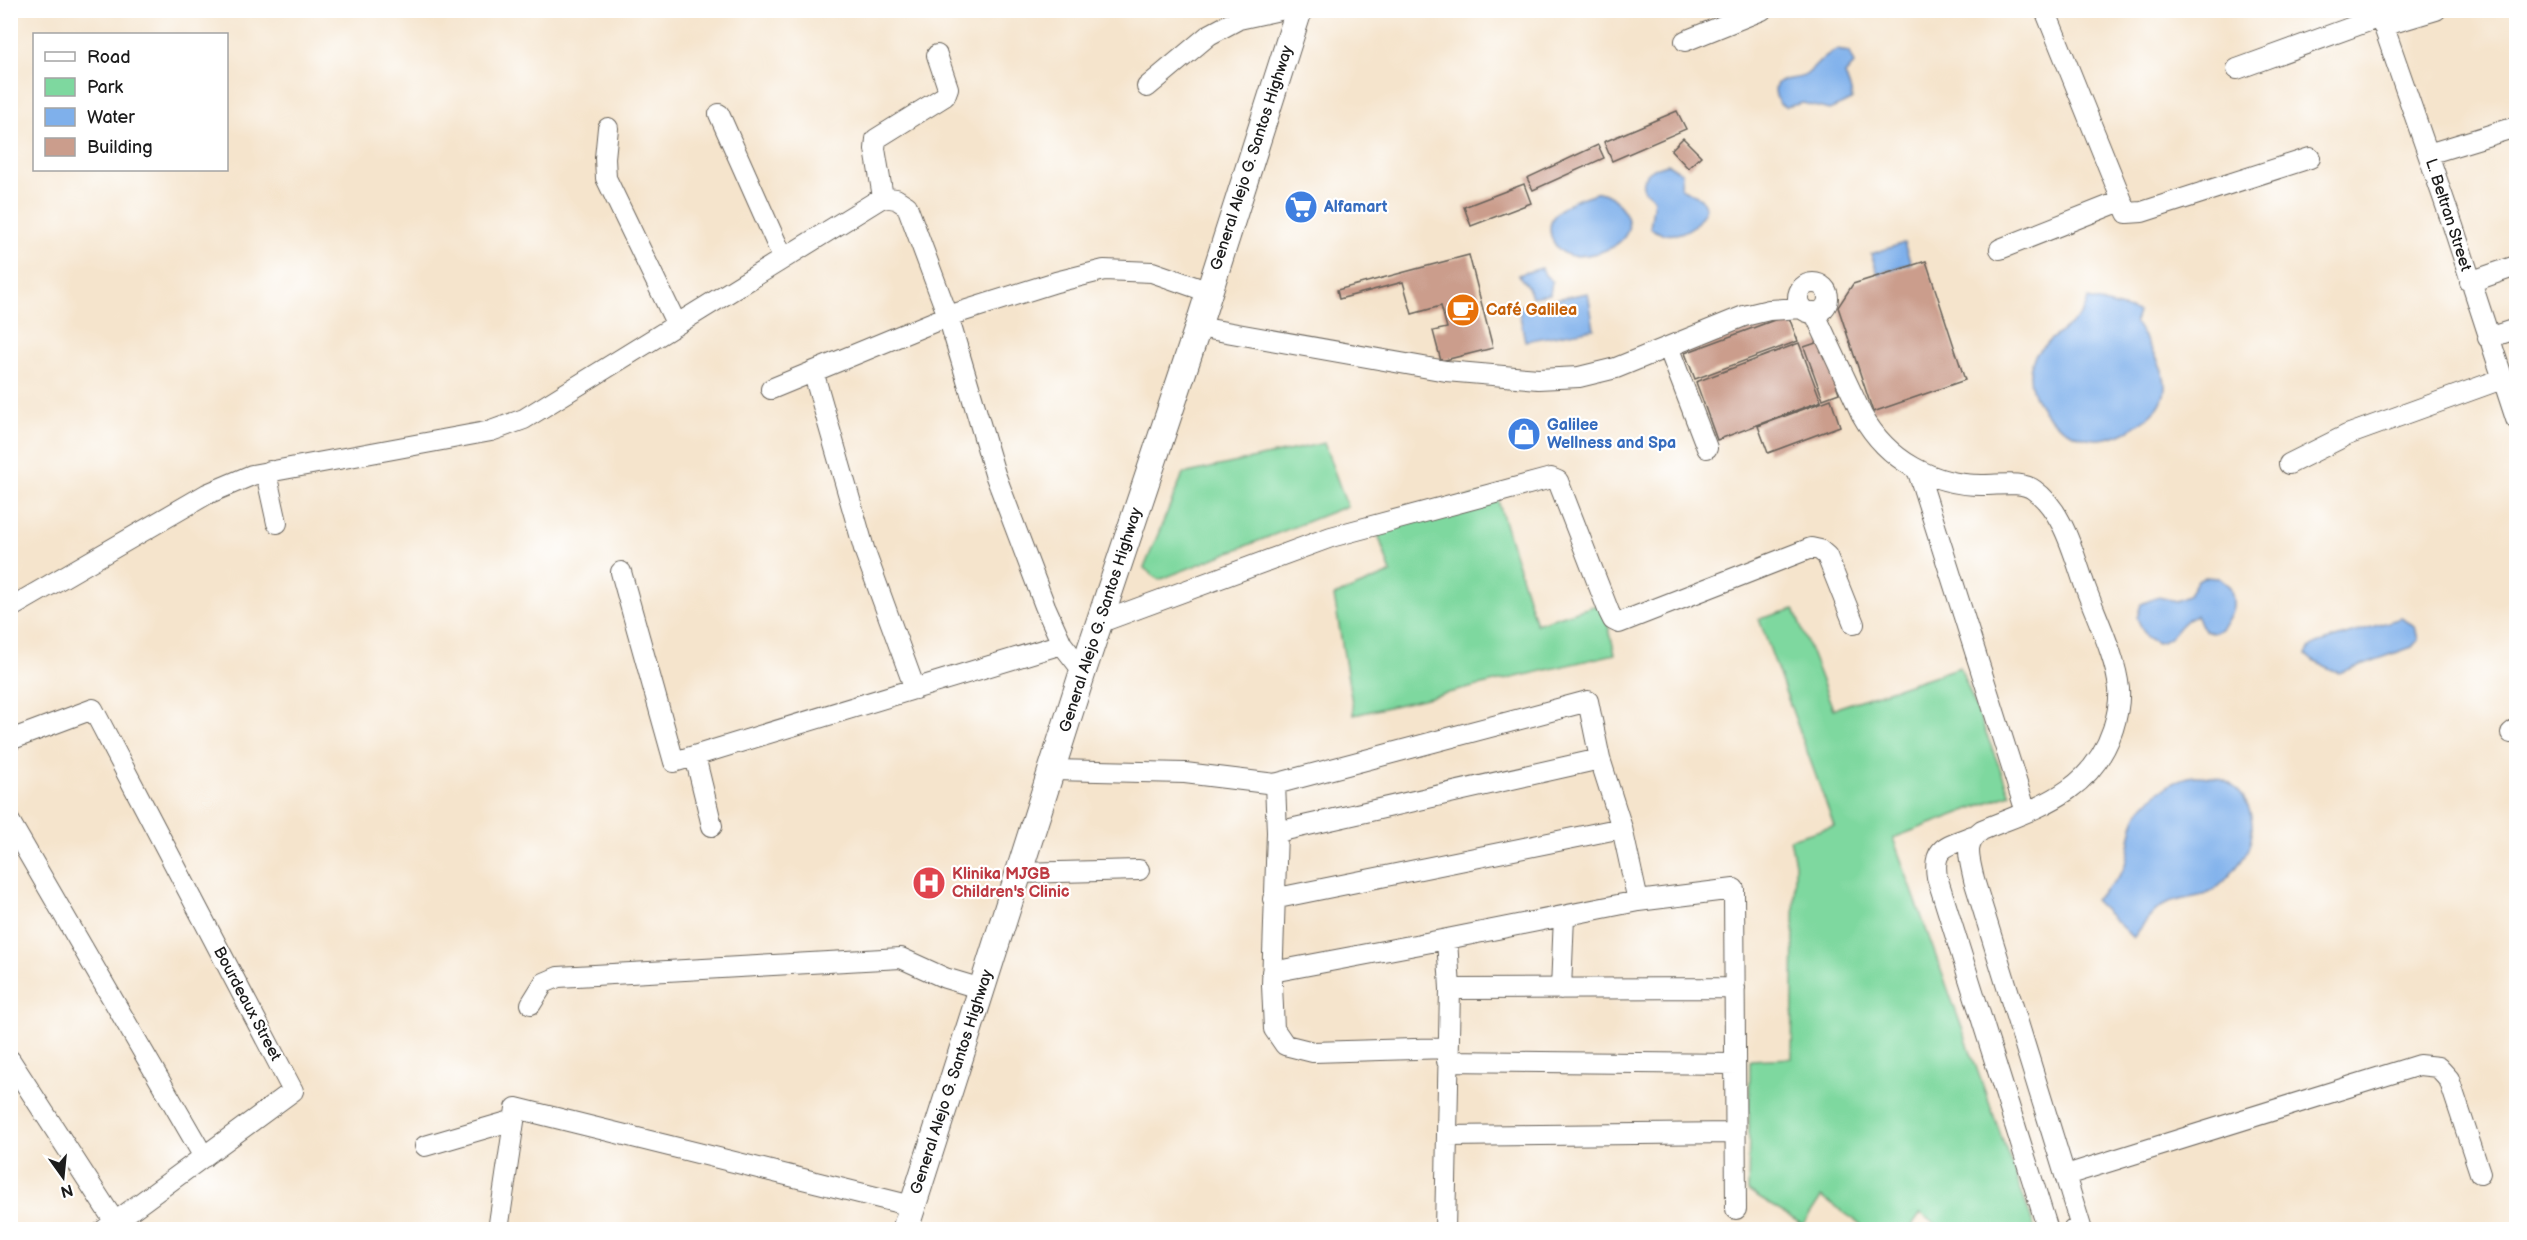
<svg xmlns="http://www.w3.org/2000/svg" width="2527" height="1240" viewBox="0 0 2527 1240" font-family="'Balsamiq Sans',sans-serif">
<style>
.green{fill:#7ed89f;stroke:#4d7a5e;stroke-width:1.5}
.water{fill:#7fb0eb;stroke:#4e6684;stroke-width:1.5}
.building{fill:#cb9d8c}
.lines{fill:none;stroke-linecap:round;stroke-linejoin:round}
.minor-casing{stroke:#68625a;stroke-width:22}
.major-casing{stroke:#68625a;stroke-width:28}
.minor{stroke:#fff;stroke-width:20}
.major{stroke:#fff;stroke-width:26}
.labels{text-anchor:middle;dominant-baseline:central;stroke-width:4.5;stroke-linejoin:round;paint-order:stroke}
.street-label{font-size:16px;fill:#1c1c1c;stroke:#fff}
.shop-label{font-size:16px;font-weight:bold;fill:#366cbe;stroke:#fff;text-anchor:start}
.food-label{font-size:16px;font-weight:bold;fill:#c56008;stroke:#fff;text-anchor:start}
.health-label{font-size:16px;font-weight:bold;fill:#be3a42;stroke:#fff;text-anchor:start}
</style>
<rect width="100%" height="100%" fill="#fff"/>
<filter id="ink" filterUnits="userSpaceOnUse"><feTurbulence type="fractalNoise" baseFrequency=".0167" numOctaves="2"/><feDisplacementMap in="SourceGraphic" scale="12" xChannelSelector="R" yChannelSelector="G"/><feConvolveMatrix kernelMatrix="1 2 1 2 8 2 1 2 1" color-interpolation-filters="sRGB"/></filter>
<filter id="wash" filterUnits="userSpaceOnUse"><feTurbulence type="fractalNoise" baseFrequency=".008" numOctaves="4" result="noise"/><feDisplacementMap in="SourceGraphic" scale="24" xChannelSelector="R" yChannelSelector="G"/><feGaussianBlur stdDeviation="1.35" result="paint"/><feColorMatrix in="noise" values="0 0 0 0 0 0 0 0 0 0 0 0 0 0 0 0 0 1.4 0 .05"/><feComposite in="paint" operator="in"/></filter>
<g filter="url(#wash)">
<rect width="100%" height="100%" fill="#f5e4cc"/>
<path class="green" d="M1324,443L1347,506L1159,580L1144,568L1183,474Z
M1495,491L1536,624L1603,603L1615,654L1354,715L1334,596L1391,573L1374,522Z
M1794,609L1833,709L1960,667L2010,794L1893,838L2035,1229H1940L1921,1213L1910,1229H1868L1821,1197L1803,1225L1748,1191L1750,1060L1792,1058L1795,863L1790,839L1834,826L1759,619Z"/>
<path class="water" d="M1837,50L1849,52L1854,64L1845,74L1851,91L1852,100L1829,110L1803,103L1786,107L1779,104C1764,70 1796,84 1807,74C1818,65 1823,55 1837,50Z
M1668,164L1682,173L1681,188L1701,198L1706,208C1696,232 1672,242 1650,228L1654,199C1651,195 1646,194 1644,189C1637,175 1658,166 1668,164Z
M1599,192C1608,193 1615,199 1621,207C1646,238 1603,256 1576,256C1557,257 1543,232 1554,216C1564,202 1584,197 1599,192Z
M1904,243L1911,263L1878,274L1871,254Z
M1542,268L1545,275L1552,281L1550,294L1532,297L1528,287L1518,275Z
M1588,293L1594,329L1525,341L1518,306Z
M2088,299L2138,312L2135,322C2145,341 2166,365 2165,388C2164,402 2157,410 2147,418C2134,428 2123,435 2107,438C2071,445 2031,412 2030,376C2028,338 2083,331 2088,299Z
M2203,577L2219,578L2230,587C2232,594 2234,600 2233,606C2232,619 2215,644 2202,627C2199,624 2199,619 2196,615C2192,617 2187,619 2183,623C2173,632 2173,640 2157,643L2146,637L2137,618L2141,604L2158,597L2176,601L2188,596L2198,580Z
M2401,618L2415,626L2418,640L2412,647L2339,673L2313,661L2306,655L2310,648L2316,644Z
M2193,776C2203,776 2211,776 2220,779C2253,791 2261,834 2242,860C2235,870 2221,887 2209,893C2194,899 2175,898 2161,907C2150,913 2141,929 2133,938L2094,900C2103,891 2118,881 2123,870C2130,854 2129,835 2135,820C2144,798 2172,780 2193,776Z"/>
<g id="blocks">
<path class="building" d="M1677,111L1686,129L1612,161L1604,142Z
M1683,138L1701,156L1688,168L1671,150Z
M1598,145L1604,158L1533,190L1527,178Z
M1524,184L1531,203L1471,226L1464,207Z
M1469,255L1493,348L1441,361L1433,331L1447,328L1441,306L1412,314L1403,282L1339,299L1337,290Z
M1926,261L1965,380L1873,412L1838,307L1853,284Z
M1788,315L1798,341L1695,379L1685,353Z
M1822,341L1839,393L1823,399L1804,347Z
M1799,343L1821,401L1717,440L1696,382Z
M1831,399L1840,426L1768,453L1758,426Z"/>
</g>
</g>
<g filter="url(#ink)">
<use href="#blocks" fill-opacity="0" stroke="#68625a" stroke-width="1.5"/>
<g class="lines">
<g class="minor-casing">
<path id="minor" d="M2045,10L2127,213L2142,212L2310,158
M2378,10L2453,226L2516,419
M2383,26L2436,10
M1685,41L1762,10
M2237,69L2380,17
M1147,87L1209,35L1239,19L1280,10
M719,114L783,258
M608,128L605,158L606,178L676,323
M2428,154L2516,127
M883,197L875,149L876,139L945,96L948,88L937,55
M2000,249L2121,201
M2470,282L2516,266
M1798 298a15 15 0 1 1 30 0a15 15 0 1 1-30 0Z
M1814,312L1862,415C1887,460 1933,486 1985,485C2000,485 2022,481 2034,490C2064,511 2074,556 2086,589C2097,619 2116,657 2119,689C2120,702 2117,716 2113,729C2092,793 2038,807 1982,830C1962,844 1970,859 1974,880L2081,1227L2073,1230
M1198,327L1446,371L1538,379L1579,377L1616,368L1744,316L1769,310L1802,308
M2488,338L2516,329
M1669,349L1707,448
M813,371L865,552L915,689
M771,389L948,316L1056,282L1104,270L1152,272L1209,292
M2289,464L2347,435L2502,379
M270,471L268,482L277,523
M1918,472L2026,812
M621,572L674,762L1062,644
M10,608L207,494L252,475L491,431L524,419L883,197L896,199L907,206L948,316L995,474L1045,606L1062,644L1083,671
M1101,622L1331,537L1551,478L1558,481L1609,612L1613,620L1619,623L1811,548L1820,550L1827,556L1854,624
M2511,733L2516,729
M10,740L93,709L293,1091L104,1230
M695,756L712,826
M1053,770L1185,773L1275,784L1588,701L1600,759L1622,828L1638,901
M1275,784L1277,832L1272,985L1274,1029L1285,1045L1313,1052L1448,1048
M10,822L204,1157
M1277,832L1600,759
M1972,836C1948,846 1932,846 1937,877L2048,1230
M1019,873L1139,870
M1273,899L1622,828
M1272,972L1447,939
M1450,989L1735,988
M1561,989L1564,916
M531,1004L544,983L558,977L901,958L945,978L982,989
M10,1060L120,1230
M1447,1061L1735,1064
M1447,1136L1735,1133
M425,1146L514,1120
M2066,1175L2419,1065L2438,1067L2449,1079L2480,1173
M498,1230L516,1108L912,1206
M1445,1230L1450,989L1447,939L1638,901L1734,889L1736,1209"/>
</g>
<g class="major-casing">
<path id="major" d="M905,1230L1083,671L1198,327L1299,10"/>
</g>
<use href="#minor" class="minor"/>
<use href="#major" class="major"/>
</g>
</g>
<defs>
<g id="supermarket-disc" transform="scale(1.725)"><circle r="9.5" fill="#3f7fe0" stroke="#fff"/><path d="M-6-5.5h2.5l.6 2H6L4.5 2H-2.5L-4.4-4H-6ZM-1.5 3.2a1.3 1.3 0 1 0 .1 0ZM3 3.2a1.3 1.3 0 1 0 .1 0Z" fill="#fff"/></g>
<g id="cafe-disc" transform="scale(1.725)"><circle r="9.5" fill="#e8710a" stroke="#fff"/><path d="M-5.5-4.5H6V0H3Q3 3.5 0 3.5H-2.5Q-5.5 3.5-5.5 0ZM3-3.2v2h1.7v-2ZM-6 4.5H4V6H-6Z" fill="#fff"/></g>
<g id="shop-disc" transform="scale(1.725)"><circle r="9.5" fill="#3f7fe0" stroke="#fff"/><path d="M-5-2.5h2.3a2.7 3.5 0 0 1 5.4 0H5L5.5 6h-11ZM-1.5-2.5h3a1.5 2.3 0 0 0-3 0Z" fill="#fff"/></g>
<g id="hospital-disc" transform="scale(1.725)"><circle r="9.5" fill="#e0444e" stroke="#fff"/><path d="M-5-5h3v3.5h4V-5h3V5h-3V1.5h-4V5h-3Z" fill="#fff"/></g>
</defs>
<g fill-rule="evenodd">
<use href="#supermarket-disc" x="1301" y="207"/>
<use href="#cafe-disc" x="1463" y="310"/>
<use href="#shop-disc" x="1524" y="434"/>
<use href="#hospital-disc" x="929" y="883"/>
</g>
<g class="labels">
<g class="street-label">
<text transform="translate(1252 158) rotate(-72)">General Alejo G. Santos Highway</text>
<text transform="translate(2448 215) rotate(72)">L. Beltran Street</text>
<text transform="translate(1101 620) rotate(-72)">General Alejo G. Santos Highway</text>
<text transform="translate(247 1004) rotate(62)">Bourdeaux Street</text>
<text transform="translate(952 1082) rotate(-72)">General Alejo G. Santos Highway</text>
</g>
<g class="shop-label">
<text x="1324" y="207">Alfamart</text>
<text x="1547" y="425">Galilee<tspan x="1547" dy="18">Wellness and Spa</tspan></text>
</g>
<g class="food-label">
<text x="1486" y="310">Café Galilea</text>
</g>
<g class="health-label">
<text x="952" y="874">Klinika MJGB<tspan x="952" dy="18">Children's Clinic</tspan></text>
</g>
</g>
<rect width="2527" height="1240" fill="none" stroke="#fff" stroke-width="36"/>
<rect x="33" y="33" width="195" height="138" fill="#ffffff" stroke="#a4a4a4" stroke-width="1.5"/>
<rect x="45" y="52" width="30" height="9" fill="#ffffff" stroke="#a4a4a4" stroke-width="1.5"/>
<text x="87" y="63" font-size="18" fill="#1c1c1c">Road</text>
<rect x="45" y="78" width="30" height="18" fill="#7ed89f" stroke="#a4a4a4" stroke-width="1.5"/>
<text x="87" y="93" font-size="18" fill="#1c1c1c">Park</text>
<rect x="45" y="108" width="30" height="18" fill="#7fb0eb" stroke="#a4a4a4" stroke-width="1.5"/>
<text x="87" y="123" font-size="18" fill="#1c1c1c">Water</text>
<rect x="45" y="138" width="30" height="18" fill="#cb9d8c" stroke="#a4a4a4" stroke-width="1.5"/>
<text x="87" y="153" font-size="18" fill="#1c1c1c">Building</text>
<g transform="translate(63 1177) rotate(165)" stroke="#ffffff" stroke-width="4.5" paint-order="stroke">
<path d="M0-4.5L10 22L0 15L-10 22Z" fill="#1c1c1c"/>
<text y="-9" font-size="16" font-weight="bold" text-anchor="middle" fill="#1c1c1c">N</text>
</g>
</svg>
